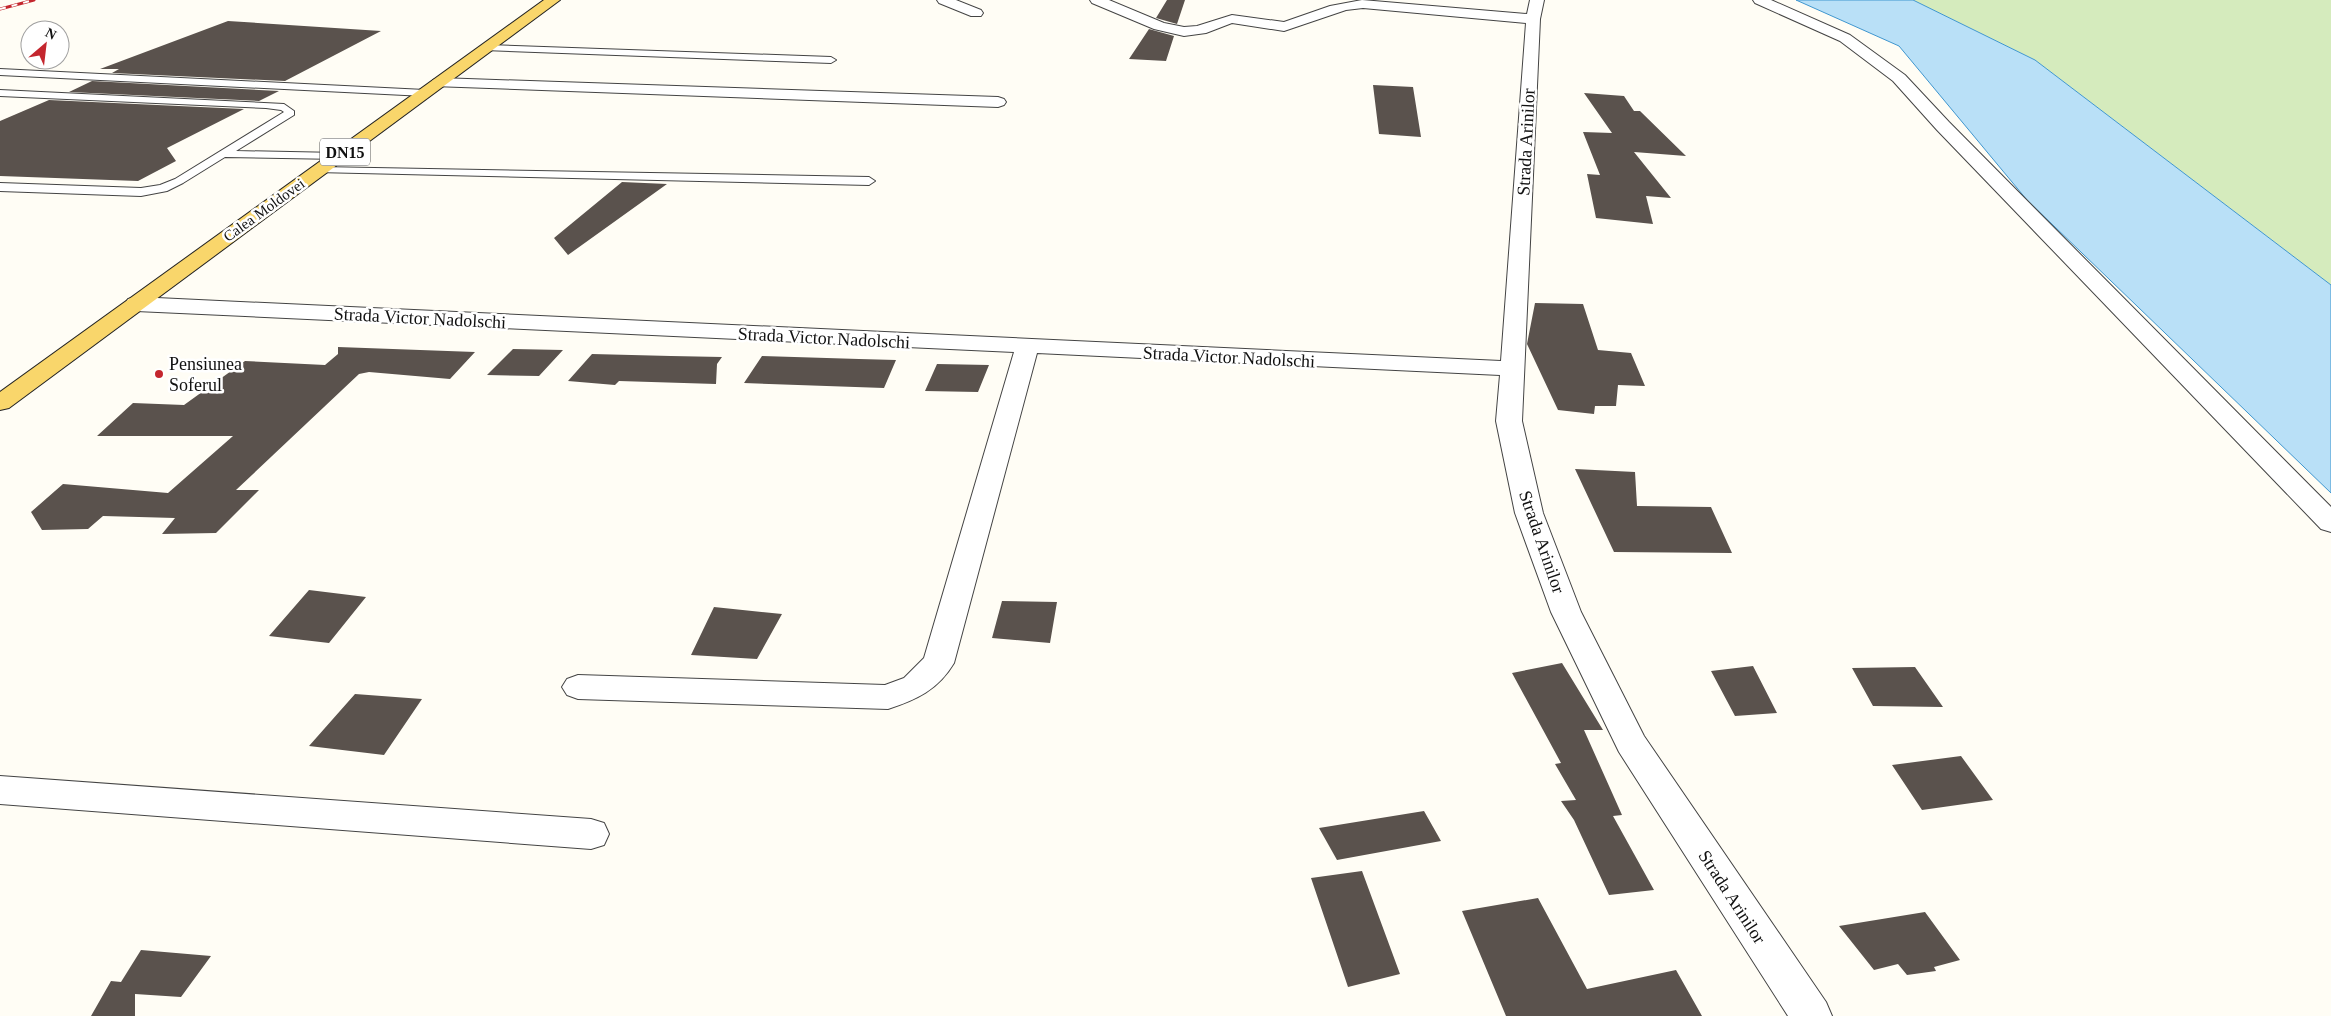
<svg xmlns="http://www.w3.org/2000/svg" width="2331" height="1016" viewBox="0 0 2331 1016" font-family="Georgia,serif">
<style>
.green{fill:#d5ebbd}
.water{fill:#b9e0f7;stroke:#3f96cf}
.building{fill:#5a524d}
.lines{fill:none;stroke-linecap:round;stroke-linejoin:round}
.lane-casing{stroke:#444;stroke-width:2}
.street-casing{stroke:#444;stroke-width:2}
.primary-casing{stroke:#222;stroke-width:2}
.lane{fill:#fff;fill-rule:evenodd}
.street{fill:#fff;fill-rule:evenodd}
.primary{fill:#f9d66b;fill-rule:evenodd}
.rail-casing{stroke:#c4262e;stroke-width:3}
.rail{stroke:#fff;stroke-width:2;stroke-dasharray:6;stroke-linecap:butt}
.poi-dot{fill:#c4262e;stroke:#fff;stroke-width:2}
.labels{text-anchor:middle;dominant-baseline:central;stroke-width:5;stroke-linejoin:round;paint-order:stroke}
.far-street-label{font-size:15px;fill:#111;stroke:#fff}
.shield{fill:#fff;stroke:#585858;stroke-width:1}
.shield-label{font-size:16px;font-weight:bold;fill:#111}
.street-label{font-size:18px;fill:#111;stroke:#fff}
.poi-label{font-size:18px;fill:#111;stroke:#fff;text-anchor:start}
</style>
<rect width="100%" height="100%" fill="#fffdf5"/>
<path class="green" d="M1913,0H2331V285L2035,60Z"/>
<path class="water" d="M1796,0H1913L2035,60L2331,285V493L2027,200L1899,46Z"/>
<path class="building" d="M1167,0H1185L1177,24L1156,18Z
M228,21L381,31L285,81L112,73L119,69H100Z
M1149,29L1174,36L1166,61L1129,59Z
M92,81L279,91L259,101L69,92Z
M1373,85L1413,87L1421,137L1379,134Z
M1584,93L1624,96L1634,111H1640L1686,156L1634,152L1671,198L1646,196L1653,224L1596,218L1587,174L1600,175L1583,132L1612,133Z
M49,100L244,109L167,148L176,161L138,181L0,176V121Z
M622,182L667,184L568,255L554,238Z
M1535,303L1583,304L1598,350L1631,353L1645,386L1618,385L1616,406H1595L1594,414L1558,410L1527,344Z
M338,347L475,352L450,379L369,372L359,374L236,490H259L216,533L162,534L175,518L103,516L88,529L42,530L31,512L63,484L168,493L233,436H97L133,403L184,405L245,361L325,365L338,354Z
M513,349L563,350L539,376L487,375Z
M592,354L671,356L722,357L717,364L716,384L619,381L615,385L568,381Z
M762,356L859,359L896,360L884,388L744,383Z
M937,364L989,365L978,392L925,391Z
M1575,469L1635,472L1637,506L1711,507L1732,553L1614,552Z
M309,590L366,597L329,643L269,636Z
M1002,601L1057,602L1050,643L992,638Z
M714,607L782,614L757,659L691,655Z
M1562,663L1603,730H1584L1622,815L1613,816L1654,890L1609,895L1574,820L1561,801L1576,800L1555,764L1561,763L1512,673Z
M1753,666L1777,713L1735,716L1711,671Z
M1915,667L1943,707L1873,706L1852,668Z
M355,694L422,699L384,755L309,746Z
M1961,756L1993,800L1922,810L1892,765Z
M1424,811L1441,841L1337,860L1319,828Z
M1362,871L1400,974L1348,987L1311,878Z
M1538,898L1587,989L1676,970L1702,1016H1506L1462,911Z
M1925,912L1960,960L1934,967L1936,971L1907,975L1898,964L1874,970L1839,926Z
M141,950L211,956L181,997L135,994V1016H91L111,981L121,982Z"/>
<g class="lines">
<g class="lane-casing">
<path id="lane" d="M487,45L831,57L836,60L831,63L484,50L482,48Z
M0,69L425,90L430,93L425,96L0,75Z
M0,90L284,104L294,111V115L236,151L339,153L345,156L339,159L225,157L183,183L167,191L141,196L0,191V183L141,188L160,185L175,179L284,112L281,110L266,108L0,96Z
M320,167L869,177L875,181L869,185L316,172L314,170L316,168Z"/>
</g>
<g class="street-casing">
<path id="street" d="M937,0H956L981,10L983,13L981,16H971L939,3Z
M1090,0H1109L1164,23L1184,27L1197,26L1232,15L1284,22L1330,6L1362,0L1527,14L1530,0H1544L1540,19L1522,421L1543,513L1581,612L1644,736L1826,1002L1832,1016H1788L1619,752L1551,612L1515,513L1496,421L1500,375L1037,353L954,663C938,690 916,700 888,709L578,699L567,695L562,687L567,679L578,675L885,685L904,678L924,658L1014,352L136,311L128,309L125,304L128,299L136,297L1501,361L1526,23L1363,8L1346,10L1284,31L1232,23L1206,33L1184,36L1154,29L1092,3Z
M1753,0H1771L1850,35L1905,75L1949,122L2331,507V532L2321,529L1937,130L1893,81L1840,41L1755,3Z
M439,78L998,97L1004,99L1006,102L1004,105L998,107L433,86L431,83L433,80Z
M0,776L591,819L604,823L609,834L604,845L591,849L0,804Z"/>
</g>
<g class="primary-casing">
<path id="primary" d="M544,0H560L9,408L0,410V392Z"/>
</g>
<use href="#lane" class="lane"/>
<use href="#street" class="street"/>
<use href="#primary" class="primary"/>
<g class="rail-casing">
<path id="rail" d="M0,9L34,0"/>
</g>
<use href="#rail" class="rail"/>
</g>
<circle class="poi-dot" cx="159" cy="374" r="5"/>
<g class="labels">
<g class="far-street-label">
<text transform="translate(264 210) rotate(-36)">Calea Moldovei</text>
</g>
<rect class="shield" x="320" y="138.5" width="50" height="27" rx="4"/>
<g class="shield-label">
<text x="345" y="152">DN15</text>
</g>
<g class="street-label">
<text transform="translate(1526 142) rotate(-87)">Strada Arinilor</text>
<text transform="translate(420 318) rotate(3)">Strada Victor Nadolschi</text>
<text transform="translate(824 338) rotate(3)">Strada Victor Nadolschi</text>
<text transform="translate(1229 357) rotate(3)">Strada Victor Nadolschi</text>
<text transform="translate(1542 542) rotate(71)">Strada Arinilor</text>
<text transform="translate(1732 897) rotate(57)">Strada Arinilor</text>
</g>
<g class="poi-label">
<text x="169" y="364">Pensiunea<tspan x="169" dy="21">Soferul</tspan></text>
</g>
</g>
<g transform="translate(45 45) rotate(28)"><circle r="24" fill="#ffffff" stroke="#a0a0a0"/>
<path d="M0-4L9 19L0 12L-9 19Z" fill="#c4262e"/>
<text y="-8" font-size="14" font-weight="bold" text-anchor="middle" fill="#111111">N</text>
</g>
</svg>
